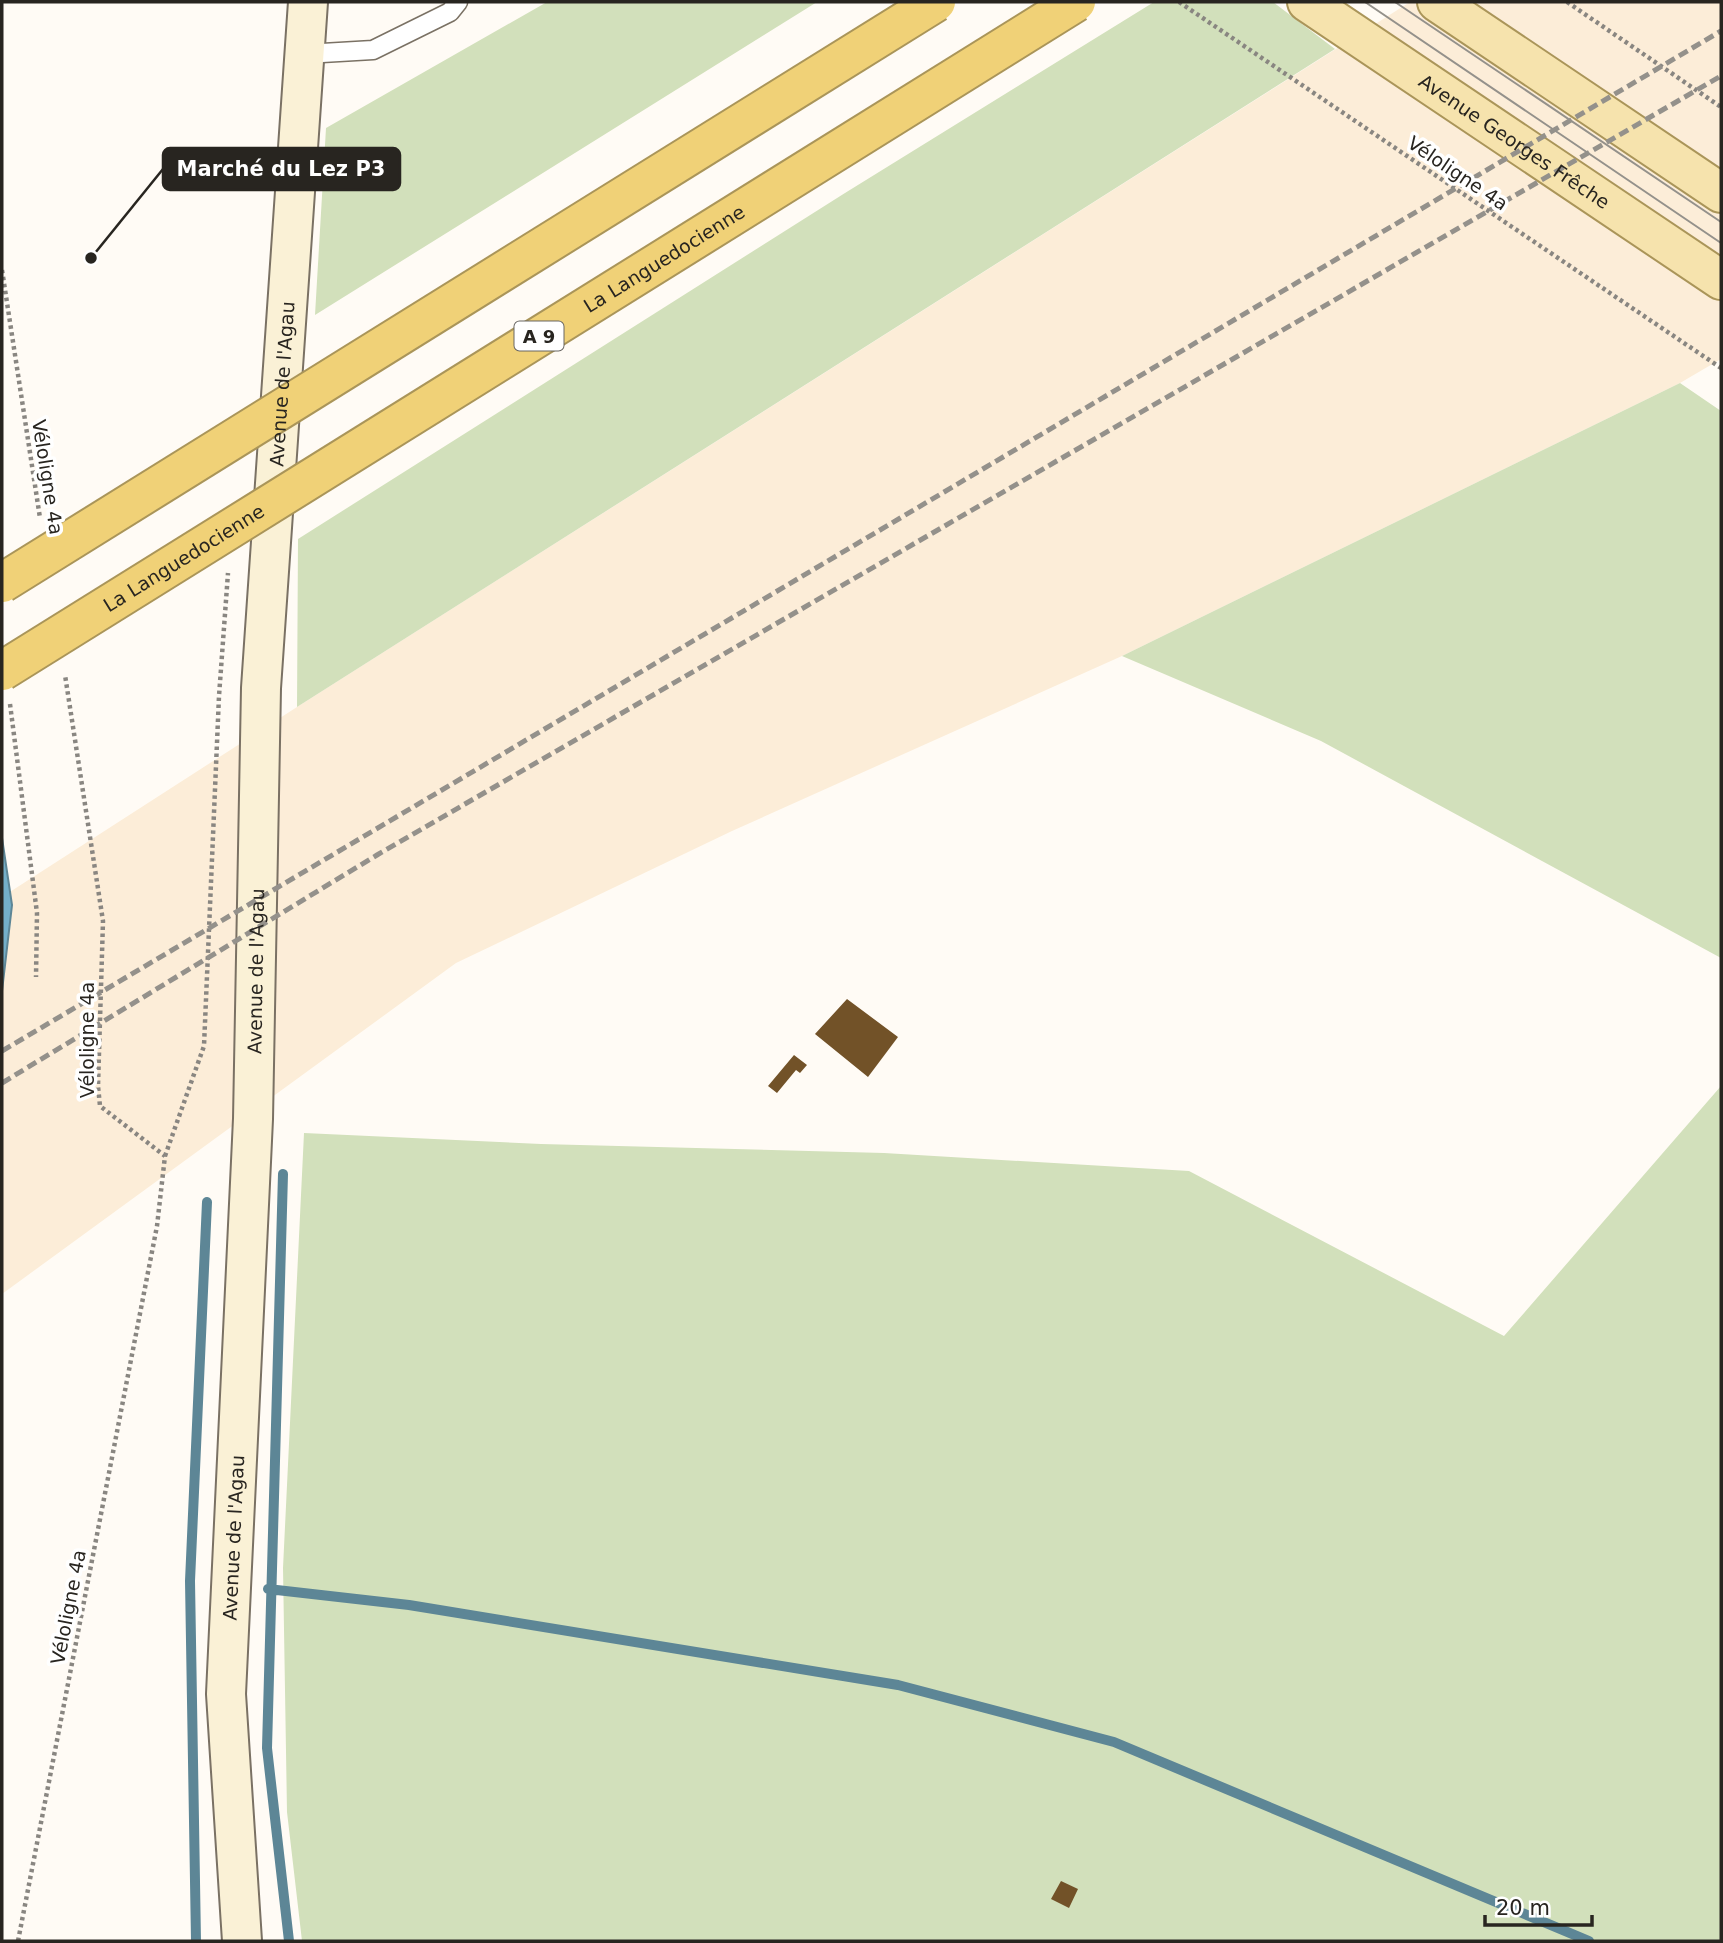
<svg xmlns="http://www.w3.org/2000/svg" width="1723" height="1943" viewBox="0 0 1723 1943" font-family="'DejaVu Sans',sans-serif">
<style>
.built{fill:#fcedd8}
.green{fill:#d2e0bb}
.water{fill:#74afc9;stroke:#5d8696;stroke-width:2}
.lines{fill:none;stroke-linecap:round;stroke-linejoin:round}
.stream{stroke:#5d8696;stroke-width:10}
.building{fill:#725228}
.lane-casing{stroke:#7a7164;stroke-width:21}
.secondary-casing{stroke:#7a7164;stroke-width:42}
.primary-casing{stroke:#aa9559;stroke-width:42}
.path{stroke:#898681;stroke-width:4.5;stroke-dasharray:3.5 3.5;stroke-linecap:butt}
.lane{stroke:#fff;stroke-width:18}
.secondary{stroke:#faf1d6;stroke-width:38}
.primary{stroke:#f6e3ad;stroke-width:38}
.tram{stroke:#94918b;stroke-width:2}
.rail{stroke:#94918b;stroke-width:5;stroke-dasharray:10 5;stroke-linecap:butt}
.highway-bridge-casing{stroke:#aa9559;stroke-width:42;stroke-linecap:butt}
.highway-bridge{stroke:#f0d177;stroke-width:38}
.labels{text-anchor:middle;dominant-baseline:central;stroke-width:7;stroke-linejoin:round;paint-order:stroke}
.shield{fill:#fff;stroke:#686663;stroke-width:2}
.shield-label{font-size:18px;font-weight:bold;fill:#282520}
.street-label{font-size:19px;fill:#282520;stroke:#fff}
.leader{fill:none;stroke:#282520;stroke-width:2.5}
.callout-dot{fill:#282520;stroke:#fff;stroke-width:2.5}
.callout{fill:#282520;stroke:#282520;stroke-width:2.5}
.callout-label{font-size:21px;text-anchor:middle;font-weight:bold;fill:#fff}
</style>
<rect width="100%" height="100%" fill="#fffbf5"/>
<path class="built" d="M1410,2H1721V359L1680,383L1122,656L732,831L456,963L2,1294V897L297,707Z"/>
<path class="green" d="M547,2H817L315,315L326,128Z
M1154,2H1273L1335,49L297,707L298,539L845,193Z
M1680,383L1721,411V958L1321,741L1122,656Z
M1721,1086V1941H302L287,1812L283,1568L304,1133L541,1144L884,1153L1189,1171L1504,1336Z"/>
<path class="water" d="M2,838L12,905L2,991Z"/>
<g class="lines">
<path class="stream" d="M283,1174L267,1748L289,1941
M268,1589L409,1605L898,1685L1114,1742L1589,1941
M196,1941L190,1581L207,1202"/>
</g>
<path class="building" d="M847,999L898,1037L868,1077L815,1034Z
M794,1055L807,1065L800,1073L796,1070L777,1093L768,1086Z
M1061,1881L1078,1889L1069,1908L1051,1899Z"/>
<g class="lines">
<g class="lane-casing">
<path id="lane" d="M305,54L373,50L450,12L458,2"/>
</g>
<g class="secondary-casing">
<g id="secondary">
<path id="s1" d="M242,1941L226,1694L253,1119L261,688L308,2"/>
</g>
</g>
<g class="primary-casing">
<g id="primary">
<path id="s2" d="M1307,2L1721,280"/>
<path d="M1437,2L1721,193"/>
</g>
</g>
<path class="path" d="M1179,2L1721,368
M1567,2L1721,107
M2,270L40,518
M10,704L37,913L36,977
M165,1156L204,1046L219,696L228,573
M18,1941L157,1226L165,1156L100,1106L98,1086L103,921L65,675"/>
<use href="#lane" class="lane"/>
<use href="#secondary" class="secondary"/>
<use href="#primary" class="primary"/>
<path class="tram" d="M1365,2L1721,243
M1395,2L1721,222"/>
<path class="rail" d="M2,1051L1721,31
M2,1083L377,855L1721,76"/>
<g class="highway-bridge-casing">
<g id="highway-bridge">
<path d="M2,583L936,2"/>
<path id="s3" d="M2,671L1076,2"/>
</g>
</g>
<use href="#highway-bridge" class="highway-bridge"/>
</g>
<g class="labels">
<rect class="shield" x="514.5" y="321.5" width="49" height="29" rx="5"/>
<g class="shield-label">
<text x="539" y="336">A 9</text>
</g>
<g class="street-label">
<text stroke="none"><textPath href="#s2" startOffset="250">Avenue Georges Frêche</textPath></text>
<text transform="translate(1458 173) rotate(34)">Véloligne 4a</text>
<text stroke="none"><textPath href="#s3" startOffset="780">La Languedocienne</textPath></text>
<text stroke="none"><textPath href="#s1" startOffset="1559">Avenue de l'Agau</textPath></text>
<text transform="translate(48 477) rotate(81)">Véloligne 4a</text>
<text stroke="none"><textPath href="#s3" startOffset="214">La Languedocienne</textPath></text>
<text stroke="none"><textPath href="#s1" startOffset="971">Avenue de l'Agau</textPath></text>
<text transform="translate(87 1040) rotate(-90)">Véloligne 4a</text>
<text stroke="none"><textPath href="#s1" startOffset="404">Avenue de l'Agau</textPath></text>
<text transform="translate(68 1607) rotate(-79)">Véloligne 4a</text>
</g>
</g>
<path class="leader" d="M91 258L163 169"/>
<circle class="callout-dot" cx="91" cy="258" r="7"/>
<rect class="callout" x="163" y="148" width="237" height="42" rx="7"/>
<g class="callout-label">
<text x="281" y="176">Marché du Lez P3</text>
</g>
<rect width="1723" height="1943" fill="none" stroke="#282520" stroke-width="7"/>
<path d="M1485 1915v10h107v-10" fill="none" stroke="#282520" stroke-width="3.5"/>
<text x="1496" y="1915" font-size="21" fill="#282520" stroke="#ffffff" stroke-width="5" paint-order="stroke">20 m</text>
</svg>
